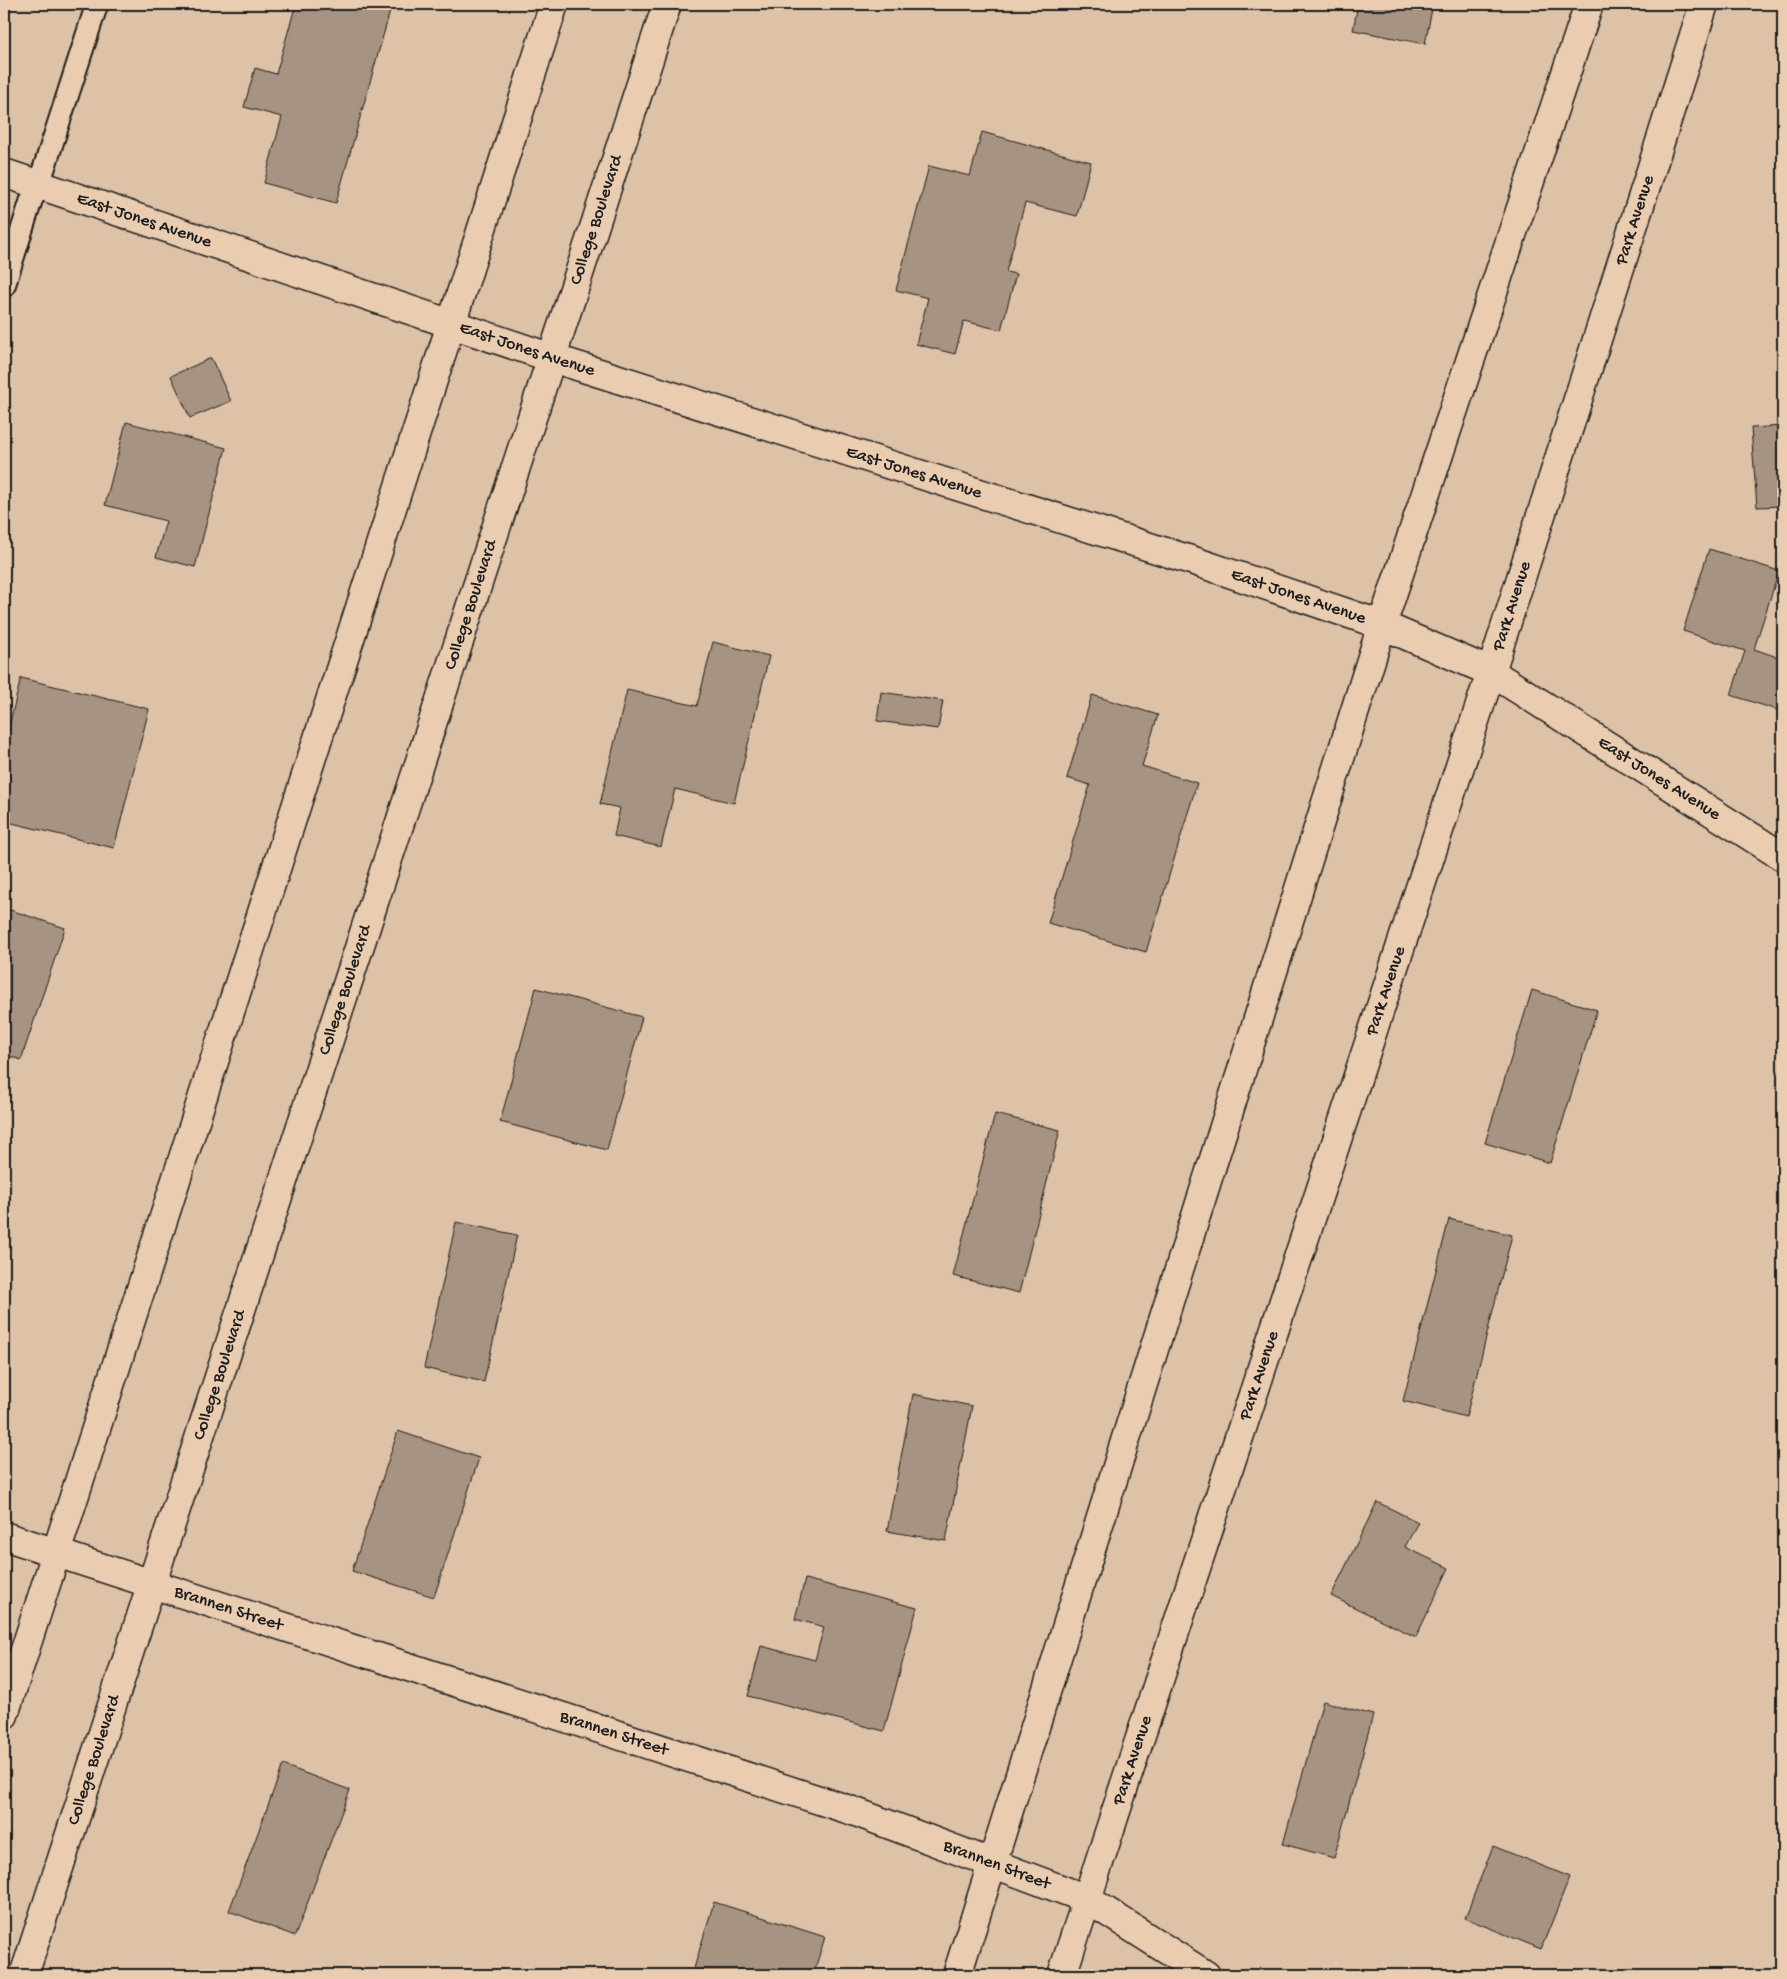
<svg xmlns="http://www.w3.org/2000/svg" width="1787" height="1979" viewBox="0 0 1787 1979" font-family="'Gochi Hand',sans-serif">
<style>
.building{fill:#a79381;stroke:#1c1c1c}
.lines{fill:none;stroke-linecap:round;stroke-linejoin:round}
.lane-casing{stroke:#1c1c1c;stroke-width:25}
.street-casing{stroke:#1c1c1c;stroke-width:31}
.secondary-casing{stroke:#1c1c1c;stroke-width:31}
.lane{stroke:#eaccb1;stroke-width:21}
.street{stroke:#eaccb1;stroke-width:28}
.secondary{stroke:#eaccb1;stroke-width:28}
.labels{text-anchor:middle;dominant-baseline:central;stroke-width:4.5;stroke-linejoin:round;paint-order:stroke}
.street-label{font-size:18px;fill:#1c1c1c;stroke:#eaccb1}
</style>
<rect width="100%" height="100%" fill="#dec2a8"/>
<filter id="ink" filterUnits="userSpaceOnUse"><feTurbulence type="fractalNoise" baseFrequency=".02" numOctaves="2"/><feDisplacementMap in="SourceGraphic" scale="10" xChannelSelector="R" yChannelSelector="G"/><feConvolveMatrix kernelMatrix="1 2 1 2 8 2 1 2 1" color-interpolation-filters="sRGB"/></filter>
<g filter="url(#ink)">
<path class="building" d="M296,4H392L336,203L264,183L282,117L244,107L255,68L276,74Z
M1358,4H1433L1425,44L1353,30Z
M982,132L1091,162L1077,216L1025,203L1006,272L1016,274L1001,330L964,321L955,354L916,344L928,298L896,290L929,166L970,176Z
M211,358L231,401L190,418L171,376Z
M126,422L226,448L195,567L156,557L166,521L105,505Z
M1783,426V506L1757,507L1751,428Z
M1709,549L1779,571L1754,649L1783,659V712L1731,695L1745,651L1683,631Z
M713,642L769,656L734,803L675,789L661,847L614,836L620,808L600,804L627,690L697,706Z
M21,678L149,709L114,848L4,821V746Z
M881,692L943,701L938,729L877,721Z
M1092,695L1158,715L1142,766L1197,783L1146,952L1048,923L1090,785L1067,778Z
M4,908L65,928L21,1060L4,1054Z
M536,988L642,1017L607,1150L500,1122Z
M1532,990L1597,1010L1550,1163L1485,1143Z
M995,1114L1060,1130L1019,1293L953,1276Z
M1449,1219L1512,1235L1466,1417L1403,1401Z
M456,1222L517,1235L484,1382L424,1368Z
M913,1394L972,1406L946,1541L887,1531Z
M398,1431L479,1458L434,1597L352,1571Z
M1377,1502L1418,1522L1405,1547L1449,1568L1416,1637L1331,1596Z
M805,1579L917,1608L884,1731L748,1696L761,1646L815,1660L824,1627L795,1619Z
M1323,1701L1373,1715L1334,1858L1283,1844Z
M283,1765L350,1790L295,1936L229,1911Z
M1493,1846L1570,1877L1541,1949L1465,1918Z
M714,1902L825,1937L813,1975H692Z"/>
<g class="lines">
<g class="lane-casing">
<path id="lane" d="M4,286L31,201L39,184L97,4"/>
</g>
<g class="street-casing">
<g id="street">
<path id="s1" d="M4,173L552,358L1194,561L1382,625L1491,672L1783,857"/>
<path d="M4,1715L554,4"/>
<path id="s2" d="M24,1975L667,4"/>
<path d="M957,1975L1382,625L1589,4"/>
<path id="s3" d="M1062,1975L1491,672L1704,4"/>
</g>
</g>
<g class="secondary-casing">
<g id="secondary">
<path id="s4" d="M4,1536L853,1811L1087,1899L1206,1975"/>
</g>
</g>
<use href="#lane" class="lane"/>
<use href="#street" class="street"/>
<use href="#secondary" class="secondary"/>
</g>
</g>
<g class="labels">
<g class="street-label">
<text stroke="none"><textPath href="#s1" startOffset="148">East Jones Avenue</textPath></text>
<text stroke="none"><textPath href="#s2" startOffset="1846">College Boulevard</textPath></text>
<text stroke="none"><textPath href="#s3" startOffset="1846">Park Avenue</textPath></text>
<text stroke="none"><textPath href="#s1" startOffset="552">East Jones Avenue</textPath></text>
<text stroke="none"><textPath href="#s1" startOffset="958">East Jones Avenue</textPath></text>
<text stroke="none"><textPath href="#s1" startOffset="1362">East Jones Avenue</textPath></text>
<text stroke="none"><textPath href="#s2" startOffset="1441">College Boulevard</textPath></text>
<text stroke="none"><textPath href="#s3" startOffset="1441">Park Avenue</textPath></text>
<text stroke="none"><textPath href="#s1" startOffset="1768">East Jones Avenue</textPath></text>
<text stroke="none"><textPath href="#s2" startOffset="1036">College Boulevard</textPath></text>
<text stroke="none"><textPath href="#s3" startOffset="1036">Park Avenue</textPath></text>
<text stroke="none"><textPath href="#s2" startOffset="631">College Boulevard</textPath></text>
<text stroke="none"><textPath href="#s3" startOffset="631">Park Avenue</textPath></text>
<text stroke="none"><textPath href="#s4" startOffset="236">Brannen Street</textPath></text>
<text stroke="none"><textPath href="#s4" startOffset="641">Brannen Street</textPath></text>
<text stroke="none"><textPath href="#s2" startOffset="226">College Boulevard</textPath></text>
<text stroke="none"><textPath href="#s3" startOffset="226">Park Avenue</textPath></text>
<text stroke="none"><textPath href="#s4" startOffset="1046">Brannen Street</textPath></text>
</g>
</g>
<rect width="1787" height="1979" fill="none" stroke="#eaccb1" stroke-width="20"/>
<rect x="10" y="10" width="1767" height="1959" fill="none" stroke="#1c1c1c" stroke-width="2" filter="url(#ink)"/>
</svg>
